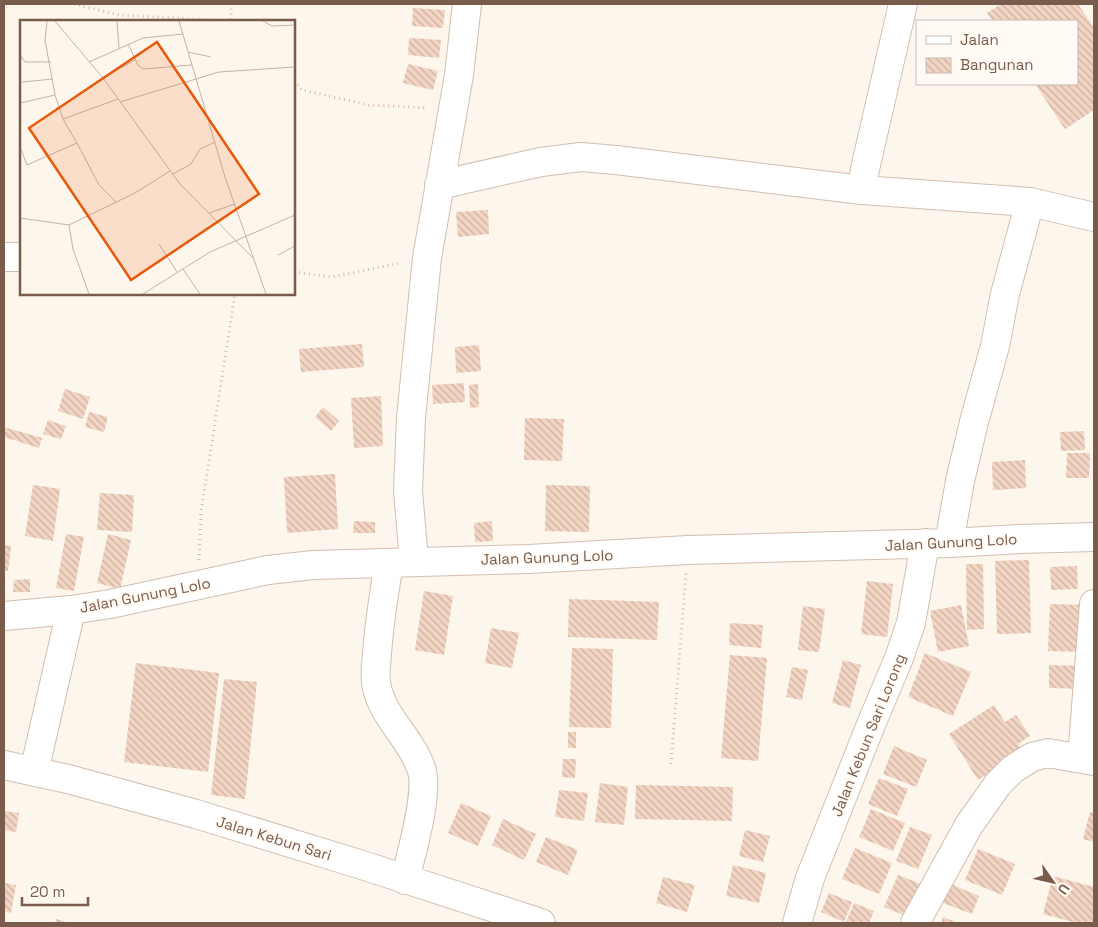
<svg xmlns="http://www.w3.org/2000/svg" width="1098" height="927" viewBox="0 0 1098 927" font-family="'Space Grotesk',sans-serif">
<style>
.building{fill:url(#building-back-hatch)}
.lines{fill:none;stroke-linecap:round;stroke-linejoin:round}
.minor-casing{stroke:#d1beb0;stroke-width:30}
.path{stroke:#d9b8a5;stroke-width:3;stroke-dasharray:1 4;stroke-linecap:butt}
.minor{stroke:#fff;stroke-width:28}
.labels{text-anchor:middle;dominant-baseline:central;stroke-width:4;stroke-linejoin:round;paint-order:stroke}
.street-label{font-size:15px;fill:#7a5c4d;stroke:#fffaf3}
.inset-road{fill:none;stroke:#c5b3a7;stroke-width:1}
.view{fill:#e8590c;fill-opacity:0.15;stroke:#e8590c;stroke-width:2.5}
.inset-edge{fill:none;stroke:#7a5c4d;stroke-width:2.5}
</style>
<defs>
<pattern id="building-back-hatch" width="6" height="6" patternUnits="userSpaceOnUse" patternTransform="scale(1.25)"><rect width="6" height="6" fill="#f3d5c3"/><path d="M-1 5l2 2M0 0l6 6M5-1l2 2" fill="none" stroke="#cab0a1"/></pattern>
</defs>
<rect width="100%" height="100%" fill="#fdf6ec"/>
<path class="building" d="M1001,4H1078L1094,28V110L1065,129L1035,84H1077V21H993L987,13Z
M413,8L445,10L443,28L412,26Z
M409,38L441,40L439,58L408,55Z
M408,64L438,71L433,90L403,83Z
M488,210L489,234L458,237L456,212Z
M362,344L364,367L301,372L299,349Z
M479,345L481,371L456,373L455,347Z
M464,383L465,402L433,404L432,385Z
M478,384L479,407L470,408L469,385Z
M65,389L90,397L83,419L58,411Z
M381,396L383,446L354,448L351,398Z
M323,407L339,421L331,431L315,417Z
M89,412L108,417L104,432L85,427Z
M525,418L564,419L562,461L524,460Z
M48,420L66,426L61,439L43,434Z
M4,427L42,438L39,448L4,437Z
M1084,431L1085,450L1061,451L1060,432Z
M1067,453H1090L1089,478H1066Z
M1025,460L1026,488L993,490L992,462Z
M335,474L338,529L287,533L284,477Z
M33,485L60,489L53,541L25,536Z
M546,485L590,486L589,532L545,531Z
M100,493L134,495L132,532L97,530Z
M354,521L375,522V533H353Z
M492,521L493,541L475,542L474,523Z
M66,534L84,537L74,591L56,588Z
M108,534L131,540L120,589L97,583Z
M4,545L11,546L8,571L4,570Z
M1029,560L1031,633L997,634L995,561Z
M966,564H983L984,629L967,630Z
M1077,566L1078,589L1051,590L1050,567Z
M30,579V592H13L14,580Z
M867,581L893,584L887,637L861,634Z
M424,591L453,596L444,655L415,650Z
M569,599L659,602L657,640L568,637Z
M1050,604L1088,605L1087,652L1048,651Z
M961,605L969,646L938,652L930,611Z
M803,606L825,609L819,652L798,650Z
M730,623L763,625L761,648L729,645Z
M491,628L519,633L512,668L485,663Z
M572,648L613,649L611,728L569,727Z
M925,653L971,672L953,716L908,697Z
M730,655L767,658L758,761L721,758Z
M843,660L861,665L850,708L832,703Z
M136,663L219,673L208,772L124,762Z
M1049,665L1083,666L1082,689L1049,688Z
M792,667L808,670L802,700L786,697Z
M224,679L257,682L245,799L211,795Z
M994,705L1005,722L1016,715L1030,736L1018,744L1023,752L978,780L949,734Z
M568,732H576V748H568Z
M894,746L927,760L916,787L883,774Z
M563,759H576L575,778L562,777Z
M879,778L908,789L897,816L868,804Z
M600,783L628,787L624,825L595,822Z
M636,785L733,787L732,821L635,819Z
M559,790L588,793L584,821L555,817Z
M461,803L491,816L478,846L448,833Z
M871,809L905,823L893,851L859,837Z
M4,811L19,813L16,832L4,830Z
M1090,812L1094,813V842L1083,839Z
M503,819L536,834L524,860L492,845Z
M910,827L932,835L918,869L896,861Z
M745,830L770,836L763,862L739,856Z
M546,837L578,850L568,875L536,862Z
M855,848L892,863L879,894L842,879Z
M978,849L1015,864L1002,895L965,880Z
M733,865L766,873L759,903L726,896Z
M898,875L921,884L908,917L884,907Z
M1053,876L1094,887V923H1077L1043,914Z
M663,877L695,885L687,912L656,903Z
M4,883L16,885L11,913L4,911Z
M951,884L979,896L972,914L943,903Z
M829,893L852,902L844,922L821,912Z
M854,903L874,911L869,923L846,922Z
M943,917L958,923H941Z
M56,919L70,923H55Z"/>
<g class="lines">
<g class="minor-casing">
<path id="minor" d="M903,4L865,169L862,190L1030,202L1005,294L995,346L974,422L960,481L949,543
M439,185L541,162L581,157L616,160L862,190
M1030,202L1094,217
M4,257H21
M414,561L408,491L411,418L427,258L459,75L467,4
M389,563C384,593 379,623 377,654C376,664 374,677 377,688C384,718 411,739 421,768C430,791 411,854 405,880
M4,616L71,610L110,604L268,570L313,565L529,559L688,550L949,543L1020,539L1094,537
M1082,759L1094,604
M4,765L68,779L196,814L359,864L541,923
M34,772L71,610
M797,923L810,878L872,722L899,658L911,623L925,543
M915,923L969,825L998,784L1013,769L1032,757L1048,753L1094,761"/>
</g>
<path class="path" d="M74,4L120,15L231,21V4
M294,81L302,90L369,105L428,108
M294,272L331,277L401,263
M199,560L201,512L235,294
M671,764L686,573"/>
<use href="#minor" class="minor"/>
</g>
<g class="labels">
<g class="street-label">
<text transform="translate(951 542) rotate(-3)">Jalan Gunung Lolo</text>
<text transform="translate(547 557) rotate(-2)">Jalan Gunung Lolo</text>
<text transform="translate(145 595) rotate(-11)">Jalan Gunung Lolo</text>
<text transform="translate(868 735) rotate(-68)">Jalan Kebun Sari Lorong</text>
<text transform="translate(274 838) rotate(17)">Jalan Kebun Sari</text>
</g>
</g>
<g transform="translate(20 20)">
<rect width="275" height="275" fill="#fdf6ec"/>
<path class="inset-road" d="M35,1L83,58L160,164L234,239M97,1L99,28M159,1L205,157L246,274M243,1L252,6L275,5M108,24L118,45L123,49L172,45M168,32L191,37M0,35L5,42H31M69,42L123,18L163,14M83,58L115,40M2,62L33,59M35,75L43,99M100,82L199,52L275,47M0,83L35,75L25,20L27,1M57,123L79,165L96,182M0,127L7,145L57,123L43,99L98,79M153,154L171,144L180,129L195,122M189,193L215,184M0,198L49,205L115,173L150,151M49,205L53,229L69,274M139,224L157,252M258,235L275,226M163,249L180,274M123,274L190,232L275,195"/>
<path class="view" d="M137,22L239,174L111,260L9,108Z"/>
<rect width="275" height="275" class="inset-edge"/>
</g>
<rect width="1098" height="927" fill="none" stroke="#7a5c4d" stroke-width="10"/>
<rect x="916" y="20" width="162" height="65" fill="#fffaf3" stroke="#cabbb1"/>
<rect x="926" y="36" width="25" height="8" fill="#ffffff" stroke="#cabbb1"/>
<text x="960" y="45" font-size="15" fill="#7a5c4d">Jalan</text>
<rect x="926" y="58" width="25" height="15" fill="url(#building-back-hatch)" stroke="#cabbb1"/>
<text x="960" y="70" font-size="15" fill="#7a5c4d">Bangunan</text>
<g transform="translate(1053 882) rotate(124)" stroke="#fffaf3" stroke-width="4" paint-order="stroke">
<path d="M0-4L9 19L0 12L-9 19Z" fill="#7a5c4d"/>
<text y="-8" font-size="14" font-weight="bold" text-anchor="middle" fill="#7a5c4d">U</text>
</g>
<path d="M22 897v8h66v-8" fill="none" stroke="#7a5c4d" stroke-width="2.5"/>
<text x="30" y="897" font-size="15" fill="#7a5c4d" stroke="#fffaf3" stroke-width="4" paint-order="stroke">20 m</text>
</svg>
